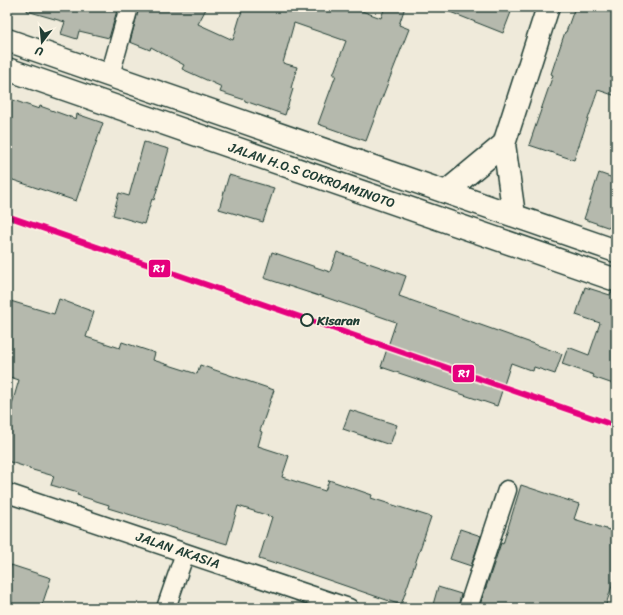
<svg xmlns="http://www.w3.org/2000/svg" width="623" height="615" viewBox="0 0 623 615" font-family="Sriracha,sans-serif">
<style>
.building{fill:#b5b9ad;stroke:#1f3d34}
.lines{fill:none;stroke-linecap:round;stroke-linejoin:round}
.street-casing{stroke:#1f3d34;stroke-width:21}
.secondary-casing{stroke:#1f3d34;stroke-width:25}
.street{stroke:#fcf5e5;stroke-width:18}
.secondary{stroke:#fcf5e5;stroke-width:22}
.rail-1-casing{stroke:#fcf5e5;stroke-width:9}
.rail-1{stroke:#e5007d;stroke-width:6}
.stop-dot{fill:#fcf5e5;stroke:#1f3d34;stroke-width:2}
.labels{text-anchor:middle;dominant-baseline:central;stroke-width:3;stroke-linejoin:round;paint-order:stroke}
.street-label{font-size:13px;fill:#1f3d34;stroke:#fcf5e5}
.stop-label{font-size:13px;font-weight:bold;fill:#1f3d34;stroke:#fcf5e5;text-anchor:start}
.line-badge{stroke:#fcf5e5;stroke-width:1.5}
.badge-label{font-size:11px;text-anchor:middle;font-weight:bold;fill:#fff}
</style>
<rect width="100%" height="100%" fill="#efeada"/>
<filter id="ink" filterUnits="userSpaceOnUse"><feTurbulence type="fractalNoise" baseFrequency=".025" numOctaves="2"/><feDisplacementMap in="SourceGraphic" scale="8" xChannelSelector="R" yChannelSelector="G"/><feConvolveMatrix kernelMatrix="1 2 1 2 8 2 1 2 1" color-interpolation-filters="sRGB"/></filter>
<g filter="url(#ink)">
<path class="building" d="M28,7H118L109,38L79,31L77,39L61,34L65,22L27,11Z
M139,7H207L198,24L233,40L243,7H351L381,18L385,7H405L399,25L409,29L384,93L366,141L318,124L336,75H333L346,41L294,23L283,63L297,67L291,88L293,89L285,115L245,101V100L220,92L222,87L182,69L184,65L151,47L150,50L130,42Z
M440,7H513L503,33L440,8Z
M575,7H616V96L598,90L574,160L529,145L553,75L551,74L565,32H566Z
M7,98L39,109L40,106L76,119L77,114L103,123L76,201L7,178Z
M144,142L169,149L154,200L152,199L144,224L113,215L119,193L129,196Z
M599,173L616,179V230L584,219Z
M229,175L274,188L263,222L219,209Z
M272,252L330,272L337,252L406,276L399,296L562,354L555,374L534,367L533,371L511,363L497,406L381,367L396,322L319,295V296L264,278Z
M585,287L610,295L611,292H616V385L593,377L594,375L562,364L568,347L589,355L600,323L576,315Z
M59,299L94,312L86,337L120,348L122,342L155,353L153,360L197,374L200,365L274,390L260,431L262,432L258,446L289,456L282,477L325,491L329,480L372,495L371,498L431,517L401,605L276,562L275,564L259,559L272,517L238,506L227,544L108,508L109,505L77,495L78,493L51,485L54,476L29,469V468L7,461V421L19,380L7,376V300L54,314Z
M350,410L397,425L390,445L343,429Z
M521,485L579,504L574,519L616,532V573L605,608H479L501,543L503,544Z
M460,529L481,536L471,566L450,559Z
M11,565L51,578L41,608H7V577Z
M438,587L461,594L458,608H432Z"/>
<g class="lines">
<g class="street-casing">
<path id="street" d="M110,75L129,7
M7,493L349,608
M166,608L185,553
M468,608L507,490"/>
</g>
<g class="secondary-casing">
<path id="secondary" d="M7,40L616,251
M7,69L616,280
M446,192L504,144
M514,215L504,144L548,7"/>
</g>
<use href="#street" class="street"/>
<use href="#secondary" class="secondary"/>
<g class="rail-1-casing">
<path id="rail-1" d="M7,216L616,426"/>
</g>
<use href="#rail-1" class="rail-1"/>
</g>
</g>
<circle class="stop-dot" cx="307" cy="320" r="6"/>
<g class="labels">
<g class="street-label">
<text transform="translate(312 175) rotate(19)">JALAN H.O.S COKROAMINOTO</text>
<text transform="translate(178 550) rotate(19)">JALAN AKASIA</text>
</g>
<g class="stop-label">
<text x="317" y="320">Kisaran</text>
</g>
</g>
<g class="line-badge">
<rect x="148" y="259" width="23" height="19" rx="4" fill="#e5007d"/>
<rect x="452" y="364" width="23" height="19" rx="4" fill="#e5007d"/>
</g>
<g class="badge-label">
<text x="159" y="272">R1</text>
<text x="464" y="377">R1</text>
</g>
<rect width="623" height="615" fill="none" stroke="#fcf5e5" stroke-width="24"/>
<rect x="12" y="12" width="599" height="591" fill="none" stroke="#1f3d34" stroke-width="1.5" filter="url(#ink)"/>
<g transform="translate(42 42) rotate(196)" stroke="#fcf5e5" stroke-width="3" paint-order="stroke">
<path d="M0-3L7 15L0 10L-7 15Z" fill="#1f3d34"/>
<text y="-6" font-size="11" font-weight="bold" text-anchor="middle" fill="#1f3d34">U</text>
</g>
</svg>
